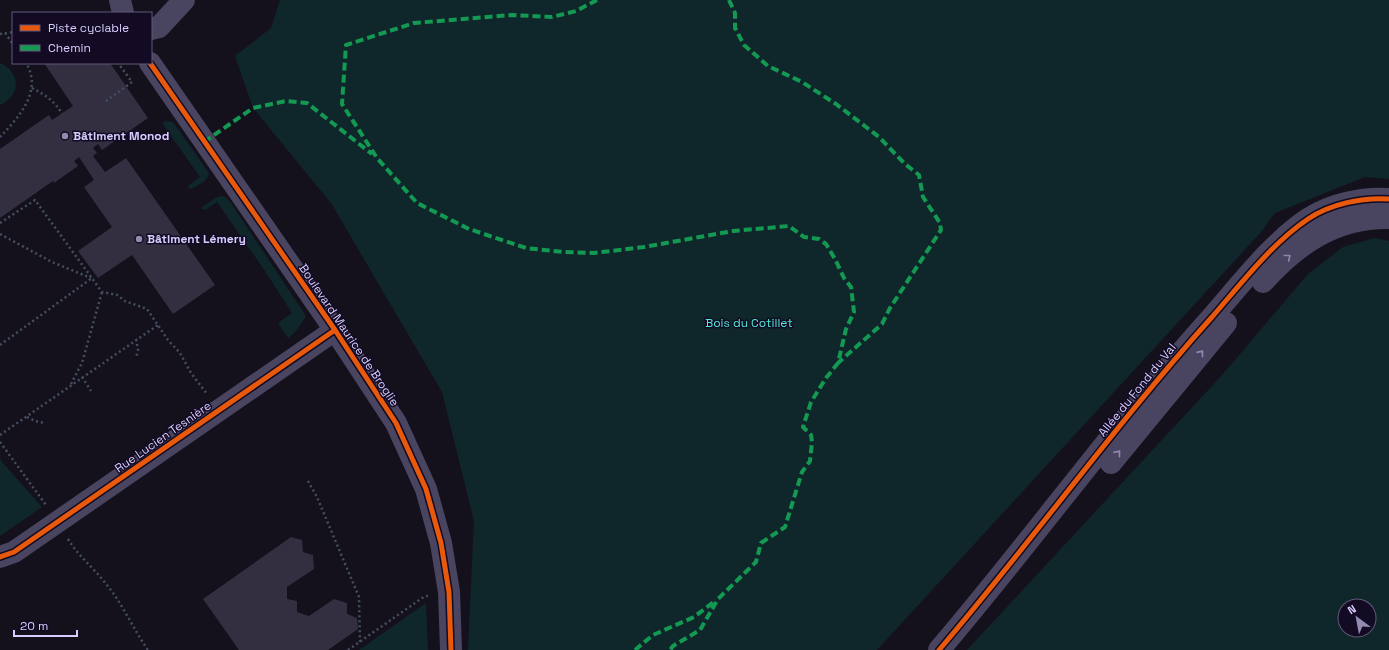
<svg xmlns="http://www.w3.org/2000/svg" width="1389" height="650" viewBox="0 0 1389 650" font-family="'Space Grotesk',sans-serif">
<style>
.green{fill:#0f272b;fill-rule:evenodd}
.building{fill:#332e40}
.lines{fill:none;stroke-linecap:round;stroke-linejoin:round}
.path{stroke:#444f60;stroke-width:2.5;stroke-dasharray:2 3;stroke-linecap:butt}
.minor{stroke:#49445f;stroke-width:22}
.quiet{stroke:#139951;stroke-width:4;stroke-dasharray:8 4;stroke-linecap:butt}
.cycleway-casing{stroke:#120b23;stroke-width:8}
.cycleway{stroke:#e8590c;stroke-width:5}
.oneway{stroke:#9188af}
.poi-dot{fill:#948bb0;stroke:#120b23;stroke-width:1.5}
.labels{text-anchor:middle;dominant-baseline:central;stroke-width:3;stroke-linejoin:round;paint-order:stroke}
.poi-label{font-size:12px;font-weight:bold;fill:#d9cdff;stroke:#120b23;text-anchor:start}
.park-label{font-size:12px;fill:#4eead7;stroke:#120b23}
.street-label{font-size:12px;fill:#d9cdff;stroke:#120b23}
</style>
<rect width="100%" height="100%" fill="#14111d"/>
<path class="green" d="M280,0H1389V179L1365,177L1275,213L1261,232L877,650H468L474,521L442,392L331,203L253,108L235,56L271,28Z
M0,63C21,72 21,96 0,105Z
M166,121L173,122L209,173C208,181 198,185 191,189L188,188L189,185L200,177L162,123Z
M221,196L226,197L231,203L306,316L296,331L288,338L278,323L292,313L265,271L217,202L205,210L201,208L215,198Z
M1375,238L1389,241V650H967L1223,374L1308,274L1343,247ZM1345,606H1369V630H1345Z
M0,457L1,461L42,507L0,536Z
M426,603L428,650H359Z"/>
<path class="building" d="M44,63H110L148,118L102,150L98,144L93,148L97,153L93,156L105,172L126,158L215,285L173,314L132,255L98,278L78,251L112,227L84,187L94,180L79,157L74,161L78,166L54,183L53,181L0,218V149L49,115L52,120L73,106Z
M291,537L302,540L303,552L313,555L314,569L287,587V599L297,601V612L309,616L334,599L347,603V614L357,618L358,629L328,650H239L203,599Z"/>
<g class="lines">
<path class="path" d="M5,33L13,44
M0,34L13,32
M32,88C45,95 55,101 62,114
M106,101L132,82L118,63
M0,137C19,117 43,91 26,63
M0,223L35,200L102,292L117,295L125,301L147,309L168,340L180,353L191,373L207,394
M0,234L52,262L91,278
M136,339L138,350L136,358
M0,345L92,278
M82,377L91,391
M71,384L82,363L102,292
M27,417L35,421L45,423
M0,435L158,325
M0,442L46,505
M308,481L317,497L359,597L360,642
M68,539C78,556 94,568 106,584C123,604 133,629 148,650
M348,650L425,596H429"/>
<path class="minor" d="M120,0L123,13
M151,29L159,27L184,0
M150,63L335,330L396,423L426,489L441,543L449,592L451,650
M1263,282C1297,244 1336,217 1389,218
M1111,463L1226,323
M0,557L14,552L335,330
M939,650C1032,541 1116,424 1212,317C1240,285 1272,243 1308,219C1330,204 1363,197 1389,199"/>
<path class="quiet" d="M597,0L576,11L552,17L512,15L414,23L346,45L342,104L377,158L417,203L469,229L526,248L564,252L594,253L644,247L733,231L789,226L804,237L819,239L826,244L835,259L844,278L851,287L854,312L846,329L838,363L826,378L811,402L803,427L811,435L812,442L810,461L802,472L785,527L761,543L756,562L718,599L700,630L673,646L670,650
M729,0L735,13V28L744,45L768,66L802,82L836,104L879,137L905,164L919,175L923,197L940,223L941,230L890,308L882,324L838,363
M204,142L253,108L286,101L307,103L372,154
M635,650L653,635L694,617L715,601"/>
<g class="cycleway-casing">
<path id="cycleway" d="M150,63L335,330L396,423L426,489L441,543L449,592L451,650
M0,557L14,552L335,330
M939,650C1032,541 1116,424 1212,317C1240,285 1272,243 1308,219C1330,204 1363,197 1389,199"/>
</g>
<use href="#cycleway" class="cycleway"/>
</g>
<defs><path id="oneway-chevron" d="M-2-3.5L2.5 0L-2 3.5" fill="none" stroke-width="1.6" stroke-linecap="round" stroke-linejoin="round"/></defs>
<g class="oneway">
<use href="#oneway-chevron" transform="translate(1288 257) rotate(-39)"/>
<use href="#oneway-chevron" transform="translate(1201 353) rotate(-51)"/>
<use href="#oneway-chevron" transform="translate(1118 453) rotate(-51)"/>
</g>
<g class="poi-dot">
<circle cx="65" cy="136" r="4"/>
<circle cx="139" cy="239" r="4"/>
</g>
<g class="labels">
<g class="poi-label">
<text x="73" y="136">Bâtiment Monod</text>
<text x="147" y="239">Bâtiment Lémery</text>
</g>
<g class="park-label">
<text x="749" y="323">Bois du Cotillet</text>
</g>
<g class="street-label">
<text transform="translate(349 335) rotate(56)">Boulevard Maurice de Broglie</text>
<text transform="translate(1137 390) rotate(-51)">Allée du Fond du Val</text>
<text transform="translate(163 437) rotate(-35)">Rue Lucien Tesnière</text>
</g>
</g>
<rect x="12" y="12" width="140" height="52" fill="#120b23" stroke="#62597b"/>
<rect x="20" y="25" width="20" height="6" fill="#e8590c" stroke="#62597b"/>
<text x="48" y="32" font-size="12" fill="#d9cdff">Piste cyclable</text>
<rect x="20" y="45" width="20" height="6" fill="#139951" stroke="#62597b"/>
<text x="48" y="52" font-size="12" fill="#d9cdff">Chemin</text>
<g transform="translate(1357 618) rotate(328)"><circle r="19" fill="#120b23" stroke="#62597b"/>
<path d="M0-3L7 15L0 10L-7 15Z" fill="#948bb0"/>
<text y="-6" font-size="11" font-weight="bold" text-anchor="middle" fill="#d9cdff">N</text>
</g>
<path d="M14 630v6h63v-6" fill="none" stroke="#d9cdff" stroke-width="2"/>
<text x="20" y="630" font-size="12" fill="#d9cdff" stroke="#120b23" stroke-width="3" paint-order="stroke">20 m</text>
</svg>
